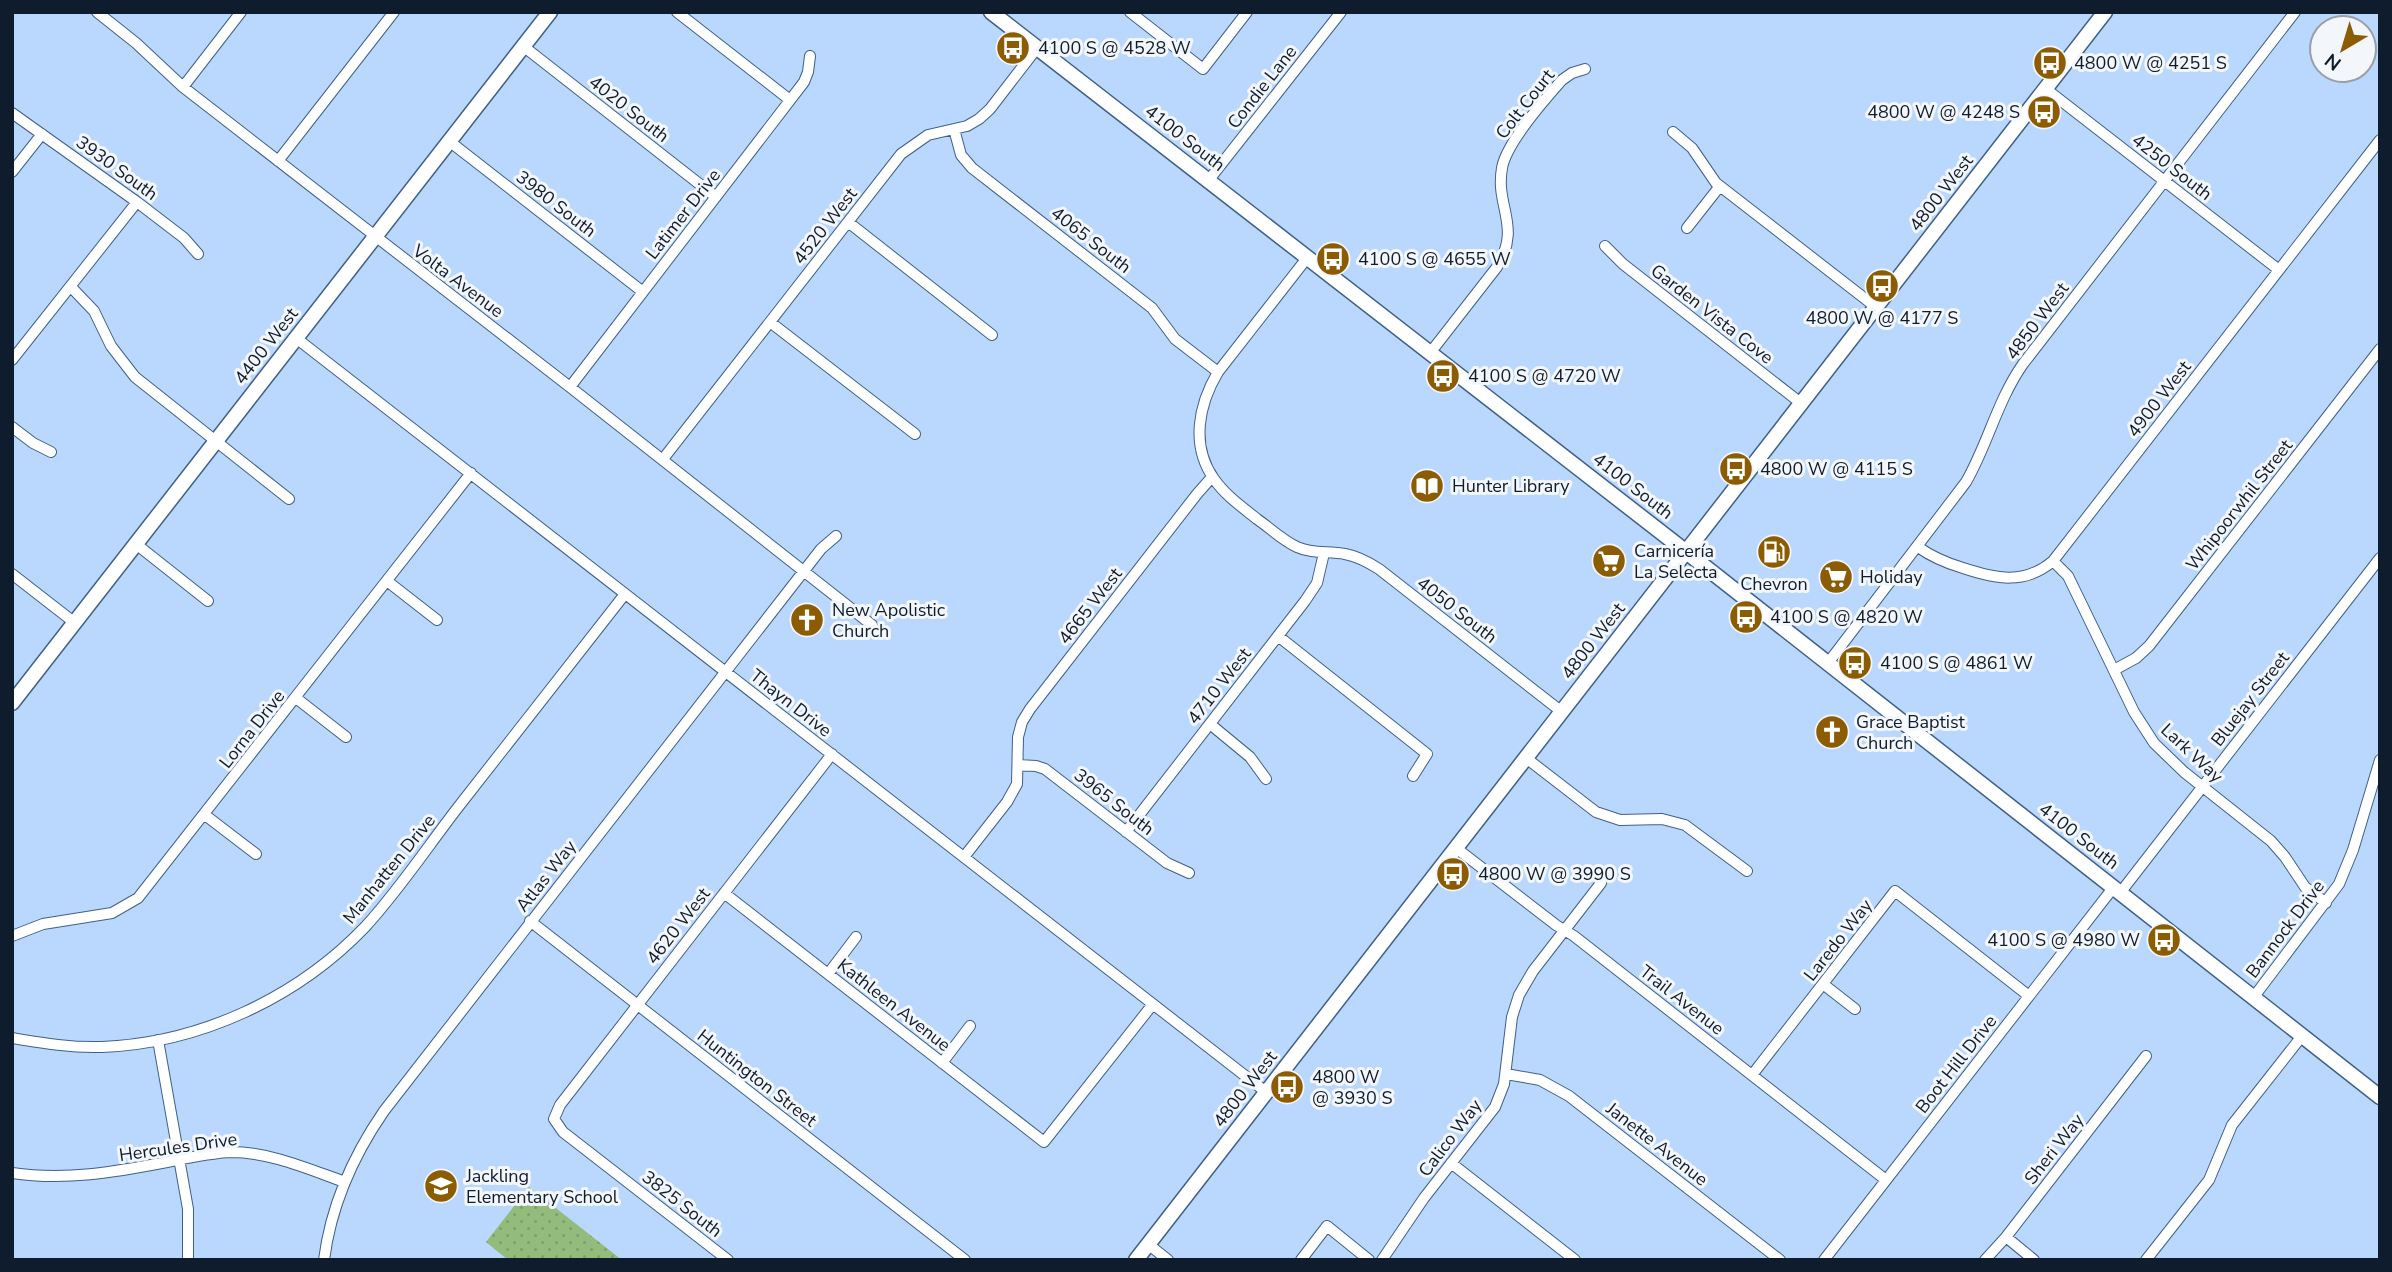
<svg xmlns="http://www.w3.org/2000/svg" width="2392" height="1272" viewBox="0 0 2392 1272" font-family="'Nunito Sans',sans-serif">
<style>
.grass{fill:url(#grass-dots)}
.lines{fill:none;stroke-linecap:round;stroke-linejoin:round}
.street-casing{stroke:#406089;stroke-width:12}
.secondary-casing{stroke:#406089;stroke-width:17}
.street{stroke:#fff;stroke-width:10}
.secondary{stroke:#fff;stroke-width:14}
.labels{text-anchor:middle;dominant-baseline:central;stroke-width:6;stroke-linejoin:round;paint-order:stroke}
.poi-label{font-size:18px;fill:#0f1c2d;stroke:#f3f6fb;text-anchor:start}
.street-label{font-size:18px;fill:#0f1c2d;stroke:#f3f6fb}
</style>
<defs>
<pattern id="grass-dots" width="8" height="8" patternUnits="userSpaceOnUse" patternTransform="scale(1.75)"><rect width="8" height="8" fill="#93bc7c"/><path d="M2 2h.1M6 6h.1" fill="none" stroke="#7ea16c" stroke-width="1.8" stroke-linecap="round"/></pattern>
</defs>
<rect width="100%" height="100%" fill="#bad8fe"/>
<path class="grass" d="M529,1187L622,1260H508L486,1242Z"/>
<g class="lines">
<g class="street-casing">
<path id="street" d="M97,12L136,43L183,87L570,387L872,625L873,632
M677,12L790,100
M1130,12L1203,69L1247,12
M523,46L716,197
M183,87L241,12
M2046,89L2279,270
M12,113L137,202L184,238L198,254
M954,129L961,155L972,168L1152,308L1175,339L1218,372
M1673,132L1692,148L1716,183L1877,308
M449,141L643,292
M278,161L394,12
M12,172L42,134
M1208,181L1341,12
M848,222L992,335
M1687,228L1720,186
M1605,246L1623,264L1802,404
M1307,258L1218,372C1199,404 1190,445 1214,479C1225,495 1242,507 1257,519C1270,528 1282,540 1297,547C1312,554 1328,551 1345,554C1357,556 1368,562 1379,569L1562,712
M71,287L94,311L111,346L135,377L289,499
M770,322L915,434
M296,338L1266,1092
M1430,353L1497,267C1522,226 1495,207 1502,168C1506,143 1545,99 1562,80L1572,73L1585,69
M12,360L137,202
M570,387L804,82L808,72L810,56
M12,427L33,443L51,452
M663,459L901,154L928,135L967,126L979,119L990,109L1037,48
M136,544L208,601
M1918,547C1932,557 1946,563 1963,568C1996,579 2025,585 2053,561L2380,140
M2053,561L2068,576L2134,712L2154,743L2184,772L2271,841L2285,857L2305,887L2326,903
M12,574L75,623
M387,581L437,620
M1278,636L1427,754L1413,776
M1828,663L1966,482C1988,444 1997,401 2023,364L2295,12
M2114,670L2136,658L2149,646L2380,349
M296,698L346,737
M1210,724L1250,757L1266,779
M1526,758L1596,812L1620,820L1662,819L1685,825L1747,871
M1018,765L1036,766L1045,769L1167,863L1189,873
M205,815L256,854
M1126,832L1305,601L1317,583L1324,553
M1456,848L1556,925L1574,936L1886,1180
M964,857L1007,802L1017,784L1018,737L1022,722L1030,709L1197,494L1212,477
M724,893L1044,1142L1153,1004
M2120,893L2380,558
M530,921L965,1260
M12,936L43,924L112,913L138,898L471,473
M828,974L856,937
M1823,984L1855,1009
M2253,998L2339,884L2353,850L2380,760
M12,1038C42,1043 71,1048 102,1047C200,1043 297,998 365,927C399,890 428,846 459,806C515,735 570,664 625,594
M158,1040L188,1209V1260
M942,1063L970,1026
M1506,1074L1540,1080L1569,1096L1780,1260
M1752,1075L1895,891L2029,996
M1451,1163L1575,1260
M12,1173C65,1181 115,1172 167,1162C187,1158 210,1153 231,1152C270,1152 308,1169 345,1182
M2006,1237L2034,1260
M1148,1244L1168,1260
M324,1260C331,1205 353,1156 384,1111L821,549L836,536
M728,1260L563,1132L554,1119L560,1105L832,754
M1301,1260L1327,1226L1369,1260
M1382,1260L1424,1198L1495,1107L1504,1084L1512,1017L1519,995L1533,971L1601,883
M1824,1260L2113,888
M1985,1260L2006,1237L2146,1056
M2146,1260L2209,1180L2232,1125L2302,1036"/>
</g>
<g class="secondary-casing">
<path id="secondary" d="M991,12L1671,540L2380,1097
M12,703L550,12
M1136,1260L2105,12"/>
</g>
<use href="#street" class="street"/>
<use href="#secondary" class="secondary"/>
</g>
<defs>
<g id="bus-disc" transform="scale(1.75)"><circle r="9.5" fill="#8b5c02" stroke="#f3f6fb"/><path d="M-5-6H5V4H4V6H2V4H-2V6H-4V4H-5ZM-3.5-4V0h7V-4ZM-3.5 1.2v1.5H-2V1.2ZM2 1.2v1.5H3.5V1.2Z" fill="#fff"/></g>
<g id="library-disc" transform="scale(1.75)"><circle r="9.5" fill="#8b5c02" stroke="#f3f6fb"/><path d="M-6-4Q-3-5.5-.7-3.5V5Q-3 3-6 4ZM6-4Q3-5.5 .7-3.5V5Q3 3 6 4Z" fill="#fff"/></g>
<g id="fuel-disc" transform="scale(1.75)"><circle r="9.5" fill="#8b5c02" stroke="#f3f6fb"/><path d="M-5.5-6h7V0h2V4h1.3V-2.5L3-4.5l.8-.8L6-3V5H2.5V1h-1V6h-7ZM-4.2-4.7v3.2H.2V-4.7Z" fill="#fff"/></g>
<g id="supermarket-disc" transform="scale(1.75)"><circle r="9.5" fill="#8b5c02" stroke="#f3f6fb"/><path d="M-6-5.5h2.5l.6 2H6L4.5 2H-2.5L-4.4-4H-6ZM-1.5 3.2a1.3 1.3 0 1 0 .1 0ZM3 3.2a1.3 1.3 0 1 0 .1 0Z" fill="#fff"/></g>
<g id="church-disc" transform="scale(1.75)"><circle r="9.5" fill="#8b5c02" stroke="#f3f6fb"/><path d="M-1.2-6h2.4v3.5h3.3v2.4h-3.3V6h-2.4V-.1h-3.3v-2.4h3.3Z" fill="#fff"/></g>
<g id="school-disc" transform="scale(1.75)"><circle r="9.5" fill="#8b5c02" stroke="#f3f6fb"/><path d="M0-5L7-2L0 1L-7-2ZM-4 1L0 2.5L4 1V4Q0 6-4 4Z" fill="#fff"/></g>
</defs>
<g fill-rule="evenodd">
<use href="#bus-disc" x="1013" y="48"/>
<use href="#bus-disc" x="2050" y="63"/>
<use href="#bus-disc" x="2044" y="112"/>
<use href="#bus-disc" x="1333" y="259"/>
<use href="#bus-disc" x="1882" y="286"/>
<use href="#bus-disc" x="1443" y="376"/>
<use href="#bus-disc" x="1736" y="469"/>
<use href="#library-disc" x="1427" y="486"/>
<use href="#fuel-disc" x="1774" y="552"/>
<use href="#supermarket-disc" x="1609" y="561"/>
<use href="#supermarket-disc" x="1836" y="577"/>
<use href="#bus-disc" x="1746" y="617"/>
<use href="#church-disc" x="807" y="620"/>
<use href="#bus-disc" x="1855" y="663"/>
<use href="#church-disc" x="1832" y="732"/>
<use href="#bus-disc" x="1453" y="874"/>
<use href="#bus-disc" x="2164" y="940"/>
<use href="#bus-disc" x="1287" y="1087"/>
<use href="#school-disc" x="441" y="1186"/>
</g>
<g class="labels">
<g class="poi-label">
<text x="1038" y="48">4100 S @ 4528 W</text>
<text x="2074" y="63">4800 W @ 4251 S</text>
<text x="2020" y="112" text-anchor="end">4800 W @ 4248 S</text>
<text x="1358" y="259">4100 S @ 4655 W</text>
<text x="1882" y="318" text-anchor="middle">4800 W @ 4177 S</text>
<text x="1468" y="376">4100 S @ 4720 W</text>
<text x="1760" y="469">4800 W @ 4115 S</text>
<text x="1452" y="486">Hunter Library</text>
<text x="1634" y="551">Carnicería<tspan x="1634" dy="21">La Selecta</tspan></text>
<text x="1860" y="577">Holiday</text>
<text x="1774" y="584" text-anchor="middle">Chevron</text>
<text x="832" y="610">New Apolistic<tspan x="832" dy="21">Church</tspan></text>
<text x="1770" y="617">4100 S @ 4820 W</text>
<text x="1880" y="663">4100 S @ 4861 W</text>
<text x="1856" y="722">Grace Baptist<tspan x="1856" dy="21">Church</tspan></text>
<text x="1478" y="874">4800 W @ 3990 S</text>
<text x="2140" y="940" text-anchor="end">4100 S @ 4980 W</text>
<text x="1312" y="1077">4800 W<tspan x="1312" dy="21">@ 3930 S</tspan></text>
<text x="466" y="1176">Jackling<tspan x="466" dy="21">Elementary School</tspan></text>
</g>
<g class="street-label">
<text transform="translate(1262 87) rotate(-52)">Condie Lane</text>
<text transform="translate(1525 104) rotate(-52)">Colt Court</text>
<text transform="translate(629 109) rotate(38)">4020 South</text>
<text transform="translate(1185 138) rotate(38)">4100 South</text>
<text transform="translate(2172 167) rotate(38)">4250 South</text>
<text transform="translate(117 168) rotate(36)">3930 South</text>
<text transform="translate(1941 193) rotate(-52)">4800 West</text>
<text transform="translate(556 204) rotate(38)">3980 South</text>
<text transform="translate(683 214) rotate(-52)">Latimer Drive</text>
<text transform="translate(825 226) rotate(-52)">4520 West</text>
<text transform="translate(1091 240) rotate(38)">4065 South</text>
<text transform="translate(458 281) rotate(37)">Volta Avenue</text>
<text transform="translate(1712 314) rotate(38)">Garden Vista Cove</text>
<text transform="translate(2037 321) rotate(-53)">4850 West</text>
<text transform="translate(266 346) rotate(-52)">4400 West</text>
<text transform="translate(2159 399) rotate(-52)">4900 West</text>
<text transform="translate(1633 486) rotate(38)">4100 South</text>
<text transform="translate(2239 505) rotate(-52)">Whipoorwhil Street</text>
<text transform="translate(1090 606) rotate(-52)">4665 West</text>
<text transform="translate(1457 610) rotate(38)">4050 South</text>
<text transform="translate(1593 641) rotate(-52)">4800 West</text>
<text transform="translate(1219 686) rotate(-52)">4710 West</text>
<text transform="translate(2250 699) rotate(-52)">Bluejay Street</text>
<text transform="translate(791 703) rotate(38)">Thayn Drive</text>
<text transform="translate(252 729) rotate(-52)">Lorna Drive</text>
<text transform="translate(2192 753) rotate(43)">Lark Way</text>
<text transform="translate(1114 802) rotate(38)">3965 South</text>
<text transform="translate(2079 836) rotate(38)">4100 South</text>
<text transform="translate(389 869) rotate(-51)">Manhatten Drive</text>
<text transform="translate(546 876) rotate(-52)">Atlas Way</text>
<text transform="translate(678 926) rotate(-52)">4620 West</text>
<text transform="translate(2285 929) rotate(-53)">Bannock Drive</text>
<text transform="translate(1838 940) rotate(-52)">Laredo Way</text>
<text transform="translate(1682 1000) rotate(38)">Trail Avenue</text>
<text transform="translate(894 1005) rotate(38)">Kathleen Avenue</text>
<text transform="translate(1956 1064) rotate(-52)">Boot Hill Drive</text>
<text transform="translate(757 1078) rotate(38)">Huntington Street</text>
<text transform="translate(1245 1089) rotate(-52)">4800 West</text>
<text transform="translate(1450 1138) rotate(-53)">Calico Way</text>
<text transform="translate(1657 1144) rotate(38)">Janette Avenue</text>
<text transform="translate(178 1147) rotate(-8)">Hercules Drive</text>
<text transform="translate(2054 1149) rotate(-52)">Sheri Way</text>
<text transform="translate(682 1204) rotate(38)">3825 South</text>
</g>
</g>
<rect width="2392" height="1272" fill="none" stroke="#0f1c2d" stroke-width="28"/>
<g transform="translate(2343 49) rotate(218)"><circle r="33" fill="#f3f6fb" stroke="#989fa9" stroke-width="2"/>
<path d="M0-5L12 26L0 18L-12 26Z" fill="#8b5c02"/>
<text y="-10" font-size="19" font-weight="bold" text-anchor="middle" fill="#0f1c2d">N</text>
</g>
</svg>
